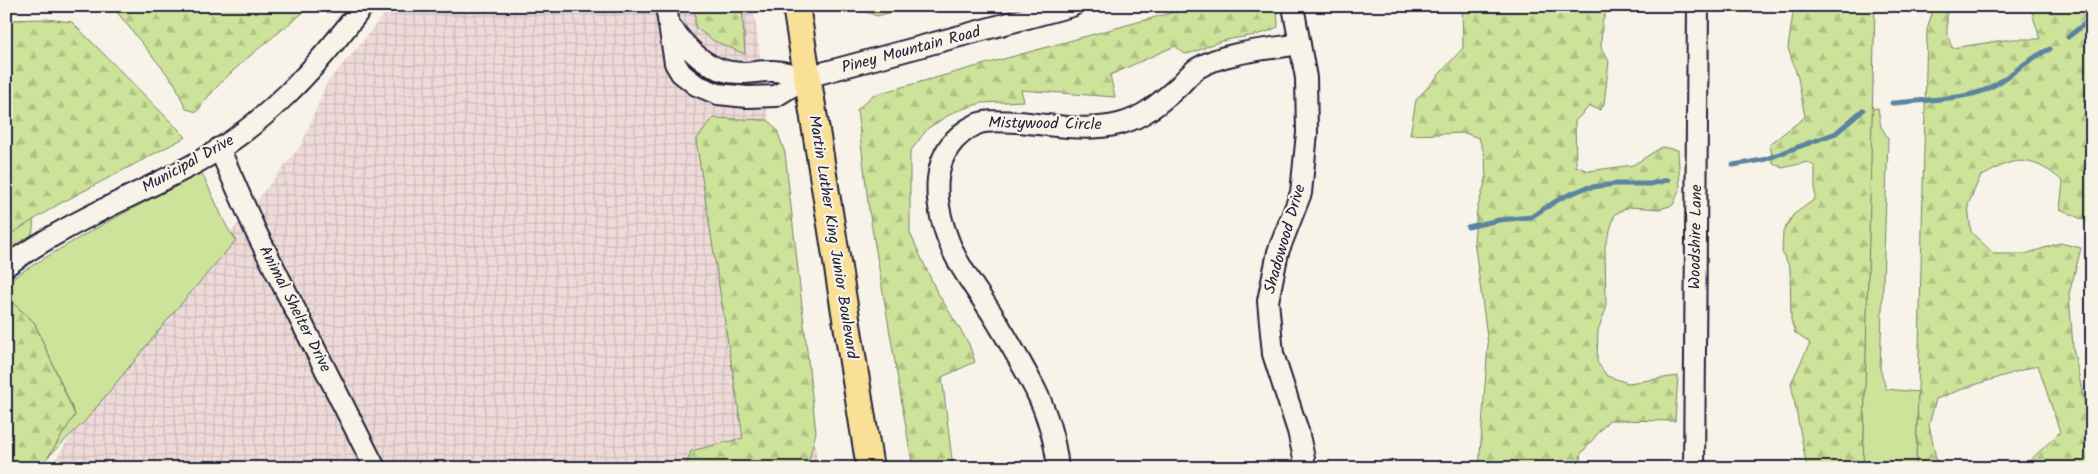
<svg xmlns="http://www.w3.org/2000/svg" width="2098" height="474" viewBox="0 0 2098 474" font-family="Kalam,sans-serif">
<style>
.industrial{fill:url(#industrial-grid)}
.green{fill:#cce399;stroke:#77826a}
.forest{fill:url(#forest-firs);stroke:#77826a}
.lines{fill:none;stroke-linecap:round;stroke-linejoin:round}
.stream{stroke:#5c84a0;stroke-width:5}
.minor-casing{stroke:#22223b;stroke-width:24}
.major-casing{stroke:#22223b;stroke-width:30}
.minor{stroke:#f7f3e8;stroke-width:20}
.major{stroke:#fadf96;stroke-width:26}
.labels{text-anchor:middle;dominant-baseline:central;stroke-width:4.5;stroke-linejoin:round;paint-order:stroke}
.street-label{font-size:16px;fill:#22223b;stroke:#f7f3e8}
</style>
<defs>
<pattern id="industrial-grid" width="8" height="8" patternUnits="userSpaceOnUse" patternTransform="scale(1.25)"><rect width="8" height="8" fill="#eedbd9"/><path d="M0 4h8M4 0v8" fill="none" stroke="#ccbcbb"/></pattern>
<pattern id="forest-firs" width="22" height="20" patternUnits="userSpaceOnUse" patternTransform="scale(1.25)"><rect width="22" height="20" fill="#cce399"/><path d="M5 1l3.5 6h-7zM16 11l3.5 6h-7z" fill="#afc285"/></pattern>
</defs>
<rect width="100%" height="100%" fill="#f7f3e8"/>
<filter id="ink" filterUnits="userSpaceOnUse"><feTurbulence type="fractalNoise" baseFrequency=".02" numOctaves="2"/><feDisplacementMap in="SourceGraphic" scale="10" xChannelSelector="R" yChannelSelector="G"/><feConvolveMatrix kernelMatrix="1 2 1 2 8 2 1 2 1" color-interpolation-filters="sRGB"/></filter>
<g filter="url(#ink)">
<path class="industrial" d="M390,6H753L818,468H49L94,403L302,144L327,82L360,45Z"/>
<path class="green" d="M1878,108L1881,127L1888,138L1880,368L1886,389L1918,392L1916,468H1863L1872,109Z
M202,173L227,227L236,240L174,312L86,420L48,457L75,414L34,322L6,297V282C70,241 135,206 202,173Z
M33,219C36,241 22,244 6,254V237Z"/>
<path class="forest" d="M112,6H311C275,37 222,73 197,112L186,109L175,84Z
M695,6H742L745,54L714,41L695,27Z
M851,6H914L877,16Z
M1196,6H1277L1278,27C1260,37 1239,36 1219,42C1208,45 1197,53 1185,54L1175,46L1110,75L1115,97L1021,90L1024,101L981,103L954,112L928,128L910,152V233L936,290L969,344L975,362L942,377L953,468H913L869,210L857,110L873,95Z
M1462,6H1608L1602,23L1601,48L1609,61L1604,104L1600,110L1590,106L1575,121L1576,166L1589,171L1633,165L1662,147L1678,150L1680,188L1673,205L1660,209L1629,207L1615,214L1605,246L1606,309L1598,330L1597,362L1607,376L1628,383L1678,376L1675,421L1609,420L1580,455L1583,468H1479L1488,344L1474,240L1477,210L1486,179L1485,156L1479,138L1465,133L1410,135L1416,100L1463,48Z
M1794,6H1875L1863,468H1807L1791,383L1810,343L1795,333L1791,320L1790,268L1782,252L1783,232L1793,215L1815,199V167L1808,162L1782,168L1773,163L1770,144L1805,117L1798,78L1788,48Z
M1934,6L1947,10V34L1952,48L2012,39H2040L2030,6H2092V210L2088,222L2060,209L2063,182C2051,170 2031,158 2013,162C2002,164 1991,172 1980,177L1968,205L1971,232L1994,254H2025L2060,243L2081,248L2069,294L2073,347L2085,405L2092,419V468H2022L2060,432L2038,365L1968,387L1936,399L1929,425L1938,468H1916L1927,30Z
M46,19L72,22L186,137L59,204L6,237V20Z
M713,118L768,120L777,130L785,153L816,432L807,468H685L691,451L743,438L696,140Z
M6,297L34,322L75,415L48,457L37,468H6Z"/>
<g class="lines">
<path class="stream" d="M2068,37L2092,18
M1892,103C1915,101 1965,99 1985,90C2009,79 2026,59 2050,49
M1733,165L1763,160L1836,133L1863,110
M1468,227L1499,220L1531,217L1561,198L1585,188L1615,184H1650L1668,180"/>
<g class="minor-casing">
<path id="minor" d="M666,6L675,63L681,73L696,85L718,94L747,97L776,96L807,77L1072,6
M1293,6L1306,78L1307,133L1301,193L1278,252L1268,301L1273,354L1298,431L1304,458L1303,468
M671,27C690,52 709,73 742,73C751,73 760,71 769,71C782,70 795,75 807,77
M219,148L256,232L375,468
M6,266C65,223 133,197 196,163C264,126 317,67 363,6
M1058,468C1055,440 1047,413 1035,389C1022,364 1008,340 994,317C981,296 961,271 952,249C933,205 925,149 977,124C988,119 1005,122 1018,122C1051,125 1086,132 1119,124C1143,118 1161,102 1179,86C1185,80 1191,72 1198,68C1224,52 1270,49 1300,44
M1694,468L1698,6"/>
</g>
<g class="major-casing">
<path id="major" d="M796,6L870,468"/>
</g>
<use href="#minor" class="minor"/>
<use href="#major" class="major"/>
</g>
</g>
<g class="labels">
<g class="street-label">
<text transform="translate(911 50) rotate(-15)">Piney Mountain Road</text>
<text transform="translate(1045 124) rotate(1)">Mistywood Circle</text>
<text transform="translate(188 164) rotate(-29)">Municipal Drive</text>
<text transform="translate(833 237) rotate(81)">Martin Luther King Junior Boulevard</text>
<text transform="translate(1696 237) rotate(-89)">Woodshire Lane</text>
<text transform="translate(1285 239) rotate(-74)">Shadowood Drive</text>
<text transform="translate(295 309) rotate(63)">Animal Shelter Drive</text>
</g>
</g>
<rect width="2098" height="474" fill="none" stroke="#f7f3e8" stroke-width="25"/>
<rect x="12" y="12" width="2073" height="449" fill="none" stroke="#22223b" stroke-width="2" filter="url(#ink)"/>
</svg>
